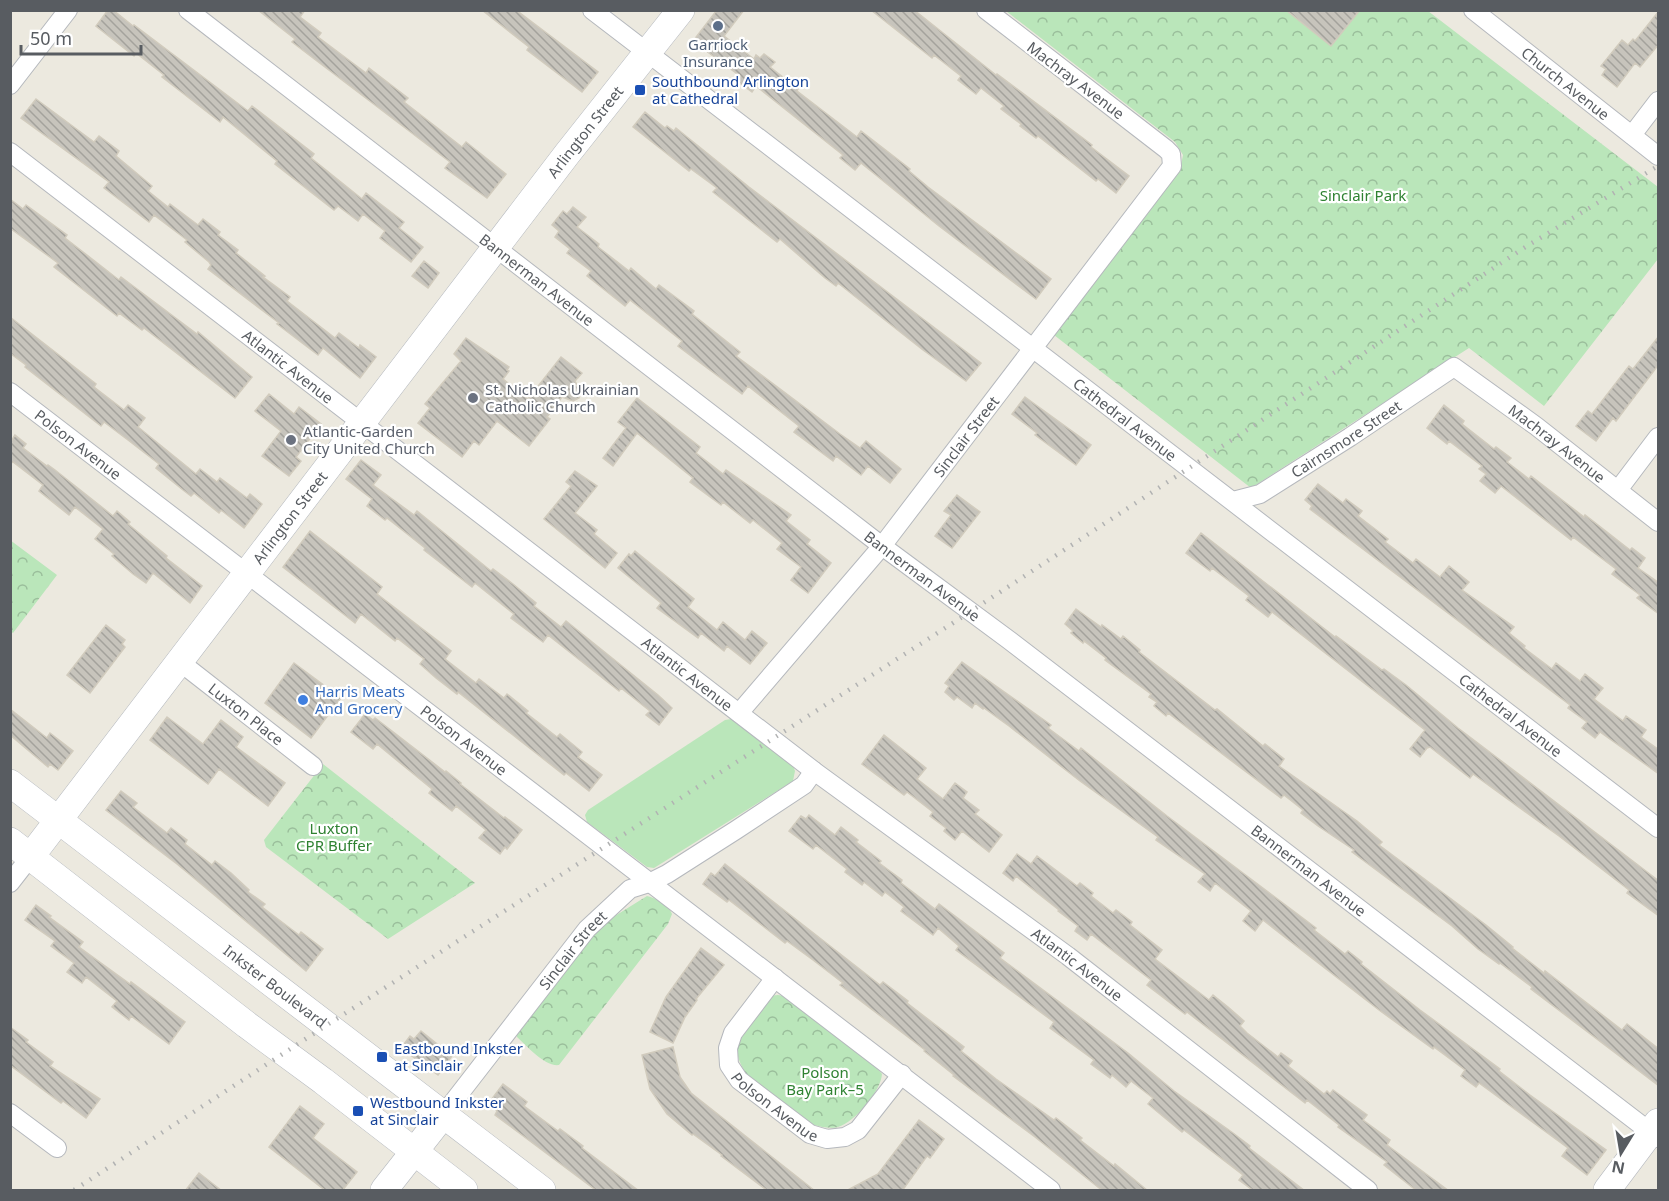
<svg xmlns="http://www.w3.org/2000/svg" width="1669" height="1201" viewBox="0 0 1669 1201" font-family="'Noto Sans',sans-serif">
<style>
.grass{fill:#bae6ba}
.park{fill:url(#park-crowns)}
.building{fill:url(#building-back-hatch);stroke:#d1cbbd;stroke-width:1.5}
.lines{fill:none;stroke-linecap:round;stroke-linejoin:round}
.street-casing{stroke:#b5b8bd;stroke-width:20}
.secondary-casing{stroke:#b5b9bf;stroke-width:28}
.street{stroke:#fff;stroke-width:18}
.secondary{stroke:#fff;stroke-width:27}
.rail{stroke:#b1b2b2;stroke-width:4.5;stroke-dasharray:1.5 8;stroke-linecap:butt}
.service-dot{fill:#5c6f8a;stroke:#fff;stroke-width:2}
.transit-dot{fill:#1a4fb4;stroke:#fff;stroke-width:2}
.worship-dot{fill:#6b7280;stroke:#fff;stroke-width:2}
.shop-dot{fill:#3f7fe0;stroke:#fff;stroke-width:2}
.labels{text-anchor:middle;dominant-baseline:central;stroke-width:4.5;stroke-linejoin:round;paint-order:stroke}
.service-label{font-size:15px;fill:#4e5e75;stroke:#fff}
.street-label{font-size:15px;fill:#585c61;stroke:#fff}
.transit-label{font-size:15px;fill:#164399;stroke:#fff;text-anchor:start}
.park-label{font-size:15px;fill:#2f8232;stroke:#fff}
.worship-label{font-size:15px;fill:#5b616d;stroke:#fff;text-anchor:start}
.shop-label{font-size:15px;fill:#366cbe;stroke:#fff;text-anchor:start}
</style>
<defs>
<pattern id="park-crowns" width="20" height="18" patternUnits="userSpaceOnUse" patternTransform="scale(1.5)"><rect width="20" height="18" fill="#bae6ba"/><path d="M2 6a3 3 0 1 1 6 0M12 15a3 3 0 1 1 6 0" fill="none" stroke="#9abe9b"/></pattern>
<pattern id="building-back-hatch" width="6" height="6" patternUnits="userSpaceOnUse" patternTransform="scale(1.5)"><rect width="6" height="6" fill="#c7c4bc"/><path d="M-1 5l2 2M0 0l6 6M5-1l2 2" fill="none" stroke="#a4a29c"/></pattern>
</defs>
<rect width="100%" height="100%" fill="#ece9df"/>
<path class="grass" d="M731,719L737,720L793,766L795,771L793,781L654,868L647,867L587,822L585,815L588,810L725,720Z"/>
<path class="park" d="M1006,11H1428L1658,187V259L1544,406L1469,348L1251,488L1054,335L1180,170L1183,155L1175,142Z
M10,540L57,575L13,633L10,631Z
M323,764L475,883L388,939L266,847L264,840Z
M647,896C656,898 669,905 672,914L668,924L559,1065C545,1067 527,1046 517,1037L516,1030L602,924Z
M778,995L784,996L877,1068L882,1074C881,1091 855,1122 838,1127C830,1129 822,1127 814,1125L746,1074C741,1065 736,1056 737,1046C738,1036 760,1003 769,997C770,996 777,995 778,995Z"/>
<path class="building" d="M108,10H113L133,26L134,25L248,111L252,106L314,154L311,158L362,199L366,193L404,222L399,228L423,247L411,262L380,238L385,231L363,214L358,221L338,206L334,210L275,164L277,161L223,117L220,122L162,77L164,75L136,53L134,56L96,26Z
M258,10H305L300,17L321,33L318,37L366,73L369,68L408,98L404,102L462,147L466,142L506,174L487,198L445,168L450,162L292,42L295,39Z
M482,10H516L598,72L582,92L527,50L529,47Z
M717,10H744L724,36L754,59L756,55L760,58L764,54L775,62L770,67L798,89L797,91L857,137L861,131L910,169L909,171L928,187L1051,279L1036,299L939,226L861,163L855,170L840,158L843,155L756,86L752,92L737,81L740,76L693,41Z
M871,10H914L996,75L997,74L1092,145L1091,147L1129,176L1116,193L1098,179L1096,181L1038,136L1036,138L1020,126L1021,124L1001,109L1004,106L981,88L976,94L958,80L961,76L934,55L932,58Z
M1286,10H1360L1331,46Z
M1659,11V44L1640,67L1635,63L1617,87L1602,75L1606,69L1601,66L1622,40L1628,45L1633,39L1635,41Z
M36,99L94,142L99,136L119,151L116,156L152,186L148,191L168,207L170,204L198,225L203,219L220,232L218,235L238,250L236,253L265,276L263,277L290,297L287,301L335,338L339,333L359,348L360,345L376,357L360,378L323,348L318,355L289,333L277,324L279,323L208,269L211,265L209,262L185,242L187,240L154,215L149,222L104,188L109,182L21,118Z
M645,112L665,128L667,126L674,131L676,128L749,187L981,363L966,381L923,350L838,283L836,286L825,278L780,239L777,242L713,192L717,188L691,169L689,171L633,127Z
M10,199L23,209L26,205L67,235L65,238L119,280L121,277L197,334L198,332L252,377L235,398L144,328L142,330L119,313L117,316L54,267L58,263L10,228Z
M573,207L586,217L577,227L599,244L598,247L629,271L631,268L656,289L659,285L694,311L692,314L740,352L736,356L840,434L860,448L866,441L901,469L890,483L868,466L861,475L836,456L833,461L794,432L799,426L748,386L742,394L678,346L682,341L630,300L625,306L587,276L591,271L567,253L570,249L555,237L559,231L552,225L563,211L567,214Z
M424,261L439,273L428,288L412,276Z
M10,317L96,384L94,387L124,410L128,405L145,418L138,427L196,474L200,469L217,482L220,478L247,498L250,494L262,504L244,528L221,510L219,513L194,493L191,496L183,490L156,468L159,464L128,440L104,422L101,426L25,367L26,365L10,353Z
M1659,336V364L1616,421L1613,418L1596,441L1576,426L1588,411L1592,414L1629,366L1633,369Z
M466,338L509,367L507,370L509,371L503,379L528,399L561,357L582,373L575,381L580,391L579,398L573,401L562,397L547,417L550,419L529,446L497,421L479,445L474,441L462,457L418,423L430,408L425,404L461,361L454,354Z
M269,394L294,414L299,407L321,424L296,457L301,461L289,476L262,456L281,431L255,411Z
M1025,397L1091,445L1076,465L1035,435L1037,433L1012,414Z
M637,398L700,447L696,453L723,474L726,470L791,515L786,521L810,540L807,544L831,563L808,593L791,580L801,567L777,549L782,543L753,520L750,523L723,502L721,505L690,482L693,478L637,433L613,466L603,458L626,428L618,422Z
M1444,405L1464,421L1462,424L1494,449L1496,447L1511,458L1507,462L1529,479L1531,476L1584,517L1585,515L1630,550L1632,548L1645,558L1638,568L1659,583V614L1637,598L1640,595L1612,574L1616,569L1573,537L1571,540L1501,486L1495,493L1480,481L1486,474L1479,469L1482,466L1449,441L1447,444L1427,428Z
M15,435L26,444L23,448L47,466L48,465L55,470L113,516L117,511L130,522L128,524L167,556L166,558L202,586L190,603L153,573L146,583L133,574L112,556L114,554L95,539L103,529L75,507L69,515L39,491L43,485L13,462L10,464V439L12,440Z
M361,460L381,475L373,485L414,515L417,511L491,571L493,569L513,584L536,603L534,606L561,627L566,621L658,695L672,708L659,725L646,715L650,711L621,688L619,691L548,635L543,642L511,618L514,614L475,583L472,587L424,550L425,548L387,518L385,520L367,506L372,499L346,479Z
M575,471L597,486L575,513L597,530L594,534L617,553L605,568L544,519L571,486L566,482Z
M1318,484L1343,503L1346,499L1362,511L1358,516L1388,539L1385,542L1413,563L1416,559L1440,577L1449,566L1469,582L1462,590L1514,627L1509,633L1525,646L1524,648L1552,669L1556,663L1580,681L1585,674L1603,688L1594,699L1623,721L1626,716L1646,730L1641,737L1659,750V774L1600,732L1595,738L1582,728L1587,722L1568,708L1570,705L1310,509L1312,506L1305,500Z
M957,495L980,512L952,548L935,536L951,515L944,511Z
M310,531L382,587L377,594L451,651L445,659L476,683L479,679L504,698L507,694L528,711L526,713L557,737L560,734L582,752L578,757L602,775L589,791L566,773L564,775L458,692L457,694L436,678L420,664L424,659L397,638L395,641L361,614L355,623L283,567Z
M1201,533L1335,637L1336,636L1382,670L1384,669L1406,685L1458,728L1659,881V916L1627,893L1629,890L1559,836L1473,774L1470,778L1430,747L1427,748L1420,757L1410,749L1425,730L1272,612L1268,617L1246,600L1249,596L1212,568L1210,571L1186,553Z
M635,551L694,599L688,607L717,630L723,622L745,640L752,631L767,643L750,664L727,646L724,651L701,633L698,638L657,608L661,603L618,568L629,554L631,556Z
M1076,609L1101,627L1102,625L1121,639L1123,636L1140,650L1139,652L1215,710L1217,709L1263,746L1265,744L1284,759L1279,766L1357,821L1382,842L1379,845L1486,925L1513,947L1512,948L1544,973L1545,971L1622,1030L1627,1024L1659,1049V1086L1531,989L1532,987L1500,963L1499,964L1478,949L1452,926L1352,852L1354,850L1318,826L1301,813L1303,810L1284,795L1281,798L1168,713L1166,716L1154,706L1157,702L1149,697L1151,694L1105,660L1106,658L1084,641L1083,643L1071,633L1073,631L1065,624Z
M106,625L125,640L122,644L125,647L90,693L67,675Z
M962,662L1051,725L1048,728L1079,751L1081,748L1096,760L1167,816L1316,928L1314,930L1345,954L1348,951L1362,962L1361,964L1420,1010L1500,1069L1499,1071L1530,1095L1606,1150L1587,1175L1562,1156L1568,1148L1479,1083L1476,1087L1461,1076L1465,1070L1434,1047L1433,1049L1379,1010L1263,920L1255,931L1243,921L1251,911L1215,883L1210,891L1198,882L1205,874L1156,840L1158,837L1080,781L1009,726L984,708L983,709L975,703L972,708L957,697L954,700L945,692L949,686L945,683Z
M294,663L341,698L311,738L265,703Z
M10,709L47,738L50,733L73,751L58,770L50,764L48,767L10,735Z
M365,714L373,720L375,718L445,772L446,771L461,783L460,784L504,818L505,817L522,830L507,849L505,847L500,854L479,838L486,830L456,806L452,811L429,793L432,789L377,744L373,749L351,732Z
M167,717L203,744L221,720L243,737L236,747L285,783L268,806L219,769L208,784L150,740Z
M884,735L926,768L917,779L943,799L955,783L967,792L963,798L979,810L975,814L1002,835L989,852L962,831L955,840L944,831L946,828L930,816L933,812L907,792L904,795L862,764Z
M121,791L137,803L133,807L167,833L171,828L187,840L185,844L212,865L215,861L231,873L249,890L248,892L265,904L262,907L299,935L301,932L323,949L306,971L177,864L106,810Z
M809,815L835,835L841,827L858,840L856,842L881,861L879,863L902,880L901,883L935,909L939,904L955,916L1004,953L1000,958L1128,1053L1174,1091L1233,1133L1250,1146L1249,1148L1305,1191H1254L1239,1180L1243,1175L1184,1130L1182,1132L1148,1104L1153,1098L1131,1081L1126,1087L1112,1075L1110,1078L1091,1064L1094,1060L1050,1028L1054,1022L956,950L959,946L938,928L933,935L901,911L904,907L885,892L882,896L864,882L862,885L845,872L847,869L816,845L813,849L789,831L801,816L806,819Z
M1017,854L1031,864L1037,856L1077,886L1080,883L1093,893L1091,896L1113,913L1116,910L1132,922L1130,925L1162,950L1155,959L1209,1000L1213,995L1228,1007L1244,1021L1240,1026L1247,1033L1278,1057L1281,1053L1292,1061L1288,1066L1324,1094L1327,1091L1330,1094L1333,1090L1367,1115L1363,1120L1390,1140L1387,1145L1449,1191H1417L1384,1165L1387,1162L1338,1127L1339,1125L1307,1100L1305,1103L1187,1012L1185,1014L1147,985L1151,980L1130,964L1091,934L1087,940L1075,931L1078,926L1058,911L1059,910L1016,876L1013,881L1003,873Z
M725,864L880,985L883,982L908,1001L907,1003L964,1047L961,1051L996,1079L1054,1120L1056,1118L1082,1138L1080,1140L1114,1166L1115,1164L1148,1191H1103L1035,1137L953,1076L954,1075L924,1051L925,1050L840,985L843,983L813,960L787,941L785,943L729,900L727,902L703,884L711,873L715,876Z
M36,905L51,916L49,917L83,942L79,947L130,984L131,982L185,1022L169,1044L131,1016L129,1020L112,1007L117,1001L86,977L82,983L67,972L74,963L51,946L55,941L25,920Z
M701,948L724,965L696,999L697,1000L685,1017L673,1043L650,1032L666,997Z
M10,1027L28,1040L26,1042L53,1062L50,1066L100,1099L86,1118L63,1101L61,1103L10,1065Z
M421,1031L452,1056L438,1075L401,1048L410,1036L414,1039Z
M673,1047L680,1077L691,1093L815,1191H768L721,1156L722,1155L693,1134L692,1135L667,1114L650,1089L642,1055Z
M503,1084L527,1102L524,1106L558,1131L560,1129L583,1146L582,1148L639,1191H597L495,1115L497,1111L488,1104Z
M300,1106L324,1124L313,1138L357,1172L342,1191H326L269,1147Z
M919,1120L944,1139L930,1158L927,1156L902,1191H846L878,1174Z
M199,1173L222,1191H185Z"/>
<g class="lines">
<g class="street-casing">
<g id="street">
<path id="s1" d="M188,10L882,546L1009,640L1658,1138"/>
<path id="s2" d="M592,10L1658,828"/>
<path id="s3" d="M1473,10L1658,156"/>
<path d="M10,85L68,10"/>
<path d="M1632,135L1658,101"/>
<path id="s4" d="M10,152L814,771L1068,956L1368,1190"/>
<path id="s5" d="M10,392L1051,1190"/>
<path d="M1618,490L1658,437"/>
<path id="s6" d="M1233,501L1260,494L1350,437L1454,367L1536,426L1658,522"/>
<path id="s7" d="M180,662L313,766"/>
<path id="s8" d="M739,713L882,546L1172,166L1171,154L1166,149L986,10"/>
<path d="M10,883L31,856"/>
<path id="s9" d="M775,978L733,1033L728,1048L729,1065L739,1080L810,1134L827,1139L845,1137L858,1130L902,1074"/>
<path d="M10,1113L57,1148"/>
<path id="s10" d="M443,1115L587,929L630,889L649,883L667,874L736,830L804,785L814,771"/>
</g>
</g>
<g class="secondary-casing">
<g id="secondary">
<path id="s11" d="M10,783L542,1190"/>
<path d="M10,841L247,1025L323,1081L464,1190"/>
<path id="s12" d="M31,856L567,154L681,10"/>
<path d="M384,1190L443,1115"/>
<path d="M1607,1190L1658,1122"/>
</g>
</g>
<use href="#street" class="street"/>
<use href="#secondary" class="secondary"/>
<path class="rail" d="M74,1190L327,1025L953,623L1527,246L1658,166"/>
</g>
<circle class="service-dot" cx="718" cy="26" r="6"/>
<g class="transit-dot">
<rect x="634" y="84" width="12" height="12" rx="3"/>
<rect x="376" y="1051" width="12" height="12" rx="3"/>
<rect x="352" y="1105" width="12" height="12" rx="3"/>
</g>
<g class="worship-dot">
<circle cx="473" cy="398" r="6"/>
<circle cx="291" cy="440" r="6"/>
</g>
<circle class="shop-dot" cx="303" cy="700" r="6"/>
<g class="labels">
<g class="service-label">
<text x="718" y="44">Garriock<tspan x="718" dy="17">Insurance</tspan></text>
</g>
<g class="street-label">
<text transform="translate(1076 80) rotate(37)">Machray Avenue</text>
<text stroke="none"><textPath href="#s3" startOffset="118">Church Avenue</textPath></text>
<text stroke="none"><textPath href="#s12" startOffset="912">Arlington Street</textPath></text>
<text stroke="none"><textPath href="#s1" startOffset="441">Bannerman Avenue</textPath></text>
<text stroke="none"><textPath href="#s4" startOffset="351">Atlantic Avenue</textPath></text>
<text stroke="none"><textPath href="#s2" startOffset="672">Cathedral Avenue</textPath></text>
<text stroke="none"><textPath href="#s8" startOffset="358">Sinclair Street</textPath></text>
<text stroke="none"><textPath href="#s6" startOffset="130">Cairnsmore Street</textPath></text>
<text stroke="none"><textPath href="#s6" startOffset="388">Machray Avenue</textPath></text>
<text stroke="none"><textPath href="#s5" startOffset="86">Polson Avenue</textPath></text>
<text stroke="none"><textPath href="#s12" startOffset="426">Arlington Street</textPath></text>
<text stroke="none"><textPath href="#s1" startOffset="927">Bannerman Avenue</textPath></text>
<text stroke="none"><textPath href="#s4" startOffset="855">Atlantic Avenue</textPath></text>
<text stroke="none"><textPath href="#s7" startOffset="84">Luxton Place</textPath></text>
<text stroke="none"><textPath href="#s2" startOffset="1158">Cathedral Avenue</textPath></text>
<text stroke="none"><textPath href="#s5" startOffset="572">Polson Avenue</textPath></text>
<text stroke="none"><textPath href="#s1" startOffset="1413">Bannerman Avenue</textPath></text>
<text stroke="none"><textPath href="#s10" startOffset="210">Sinclair Street</textPath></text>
<text stroke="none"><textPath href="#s4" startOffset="1341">Atlantic Avenue</textPath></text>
<text stroke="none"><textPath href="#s11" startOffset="334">Inkster Boulevard</textPath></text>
<text stroke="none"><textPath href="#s9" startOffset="165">Polson Avenue</textPath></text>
</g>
<g class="transit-label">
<text x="652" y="81">Southbound Arlington<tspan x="652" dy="17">at Cathedral</tspan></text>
<text x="394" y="1048">Eastbound Inkster<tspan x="394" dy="17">at Sinclair</tspan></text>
<text x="370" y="1102">Westbound Inkster<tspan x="370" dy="17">at Sinclair</tspan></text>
</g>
<g class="park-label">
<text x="1363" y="195">Sinclair Park</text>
<text x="334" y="828">Luxton<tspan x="334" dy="17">CPR Buffer</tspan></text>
<text x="825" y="1072">Polson<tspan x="825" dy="17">Bay Park–5</tspan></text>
</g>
<g class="worship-label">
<text x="485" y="389">St. Nicholas Ukrainian<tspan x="485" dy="17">Catholic Church</tspan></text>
<text x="303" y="431">Atlantic-Garden<tspan x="303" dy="17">City United Church</tspan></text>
</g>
<g class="shop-label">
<text x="315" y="691">Harris Meats<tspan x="315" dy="17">And Grocery</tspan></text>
</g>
</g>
<rect width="1669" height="1201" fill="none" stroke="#585c61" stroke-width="24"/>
<g transform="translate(1621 1153) rotate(191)" stroke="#ffffff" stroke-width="4.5" paint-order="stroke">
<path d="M0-4.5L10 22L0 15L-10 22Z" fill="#585c61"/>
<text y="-9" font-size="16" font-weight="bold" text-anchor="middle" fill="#585c61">N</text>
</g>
<path d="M21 45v9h120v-9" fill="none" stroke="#585c61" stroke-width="3"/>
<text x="30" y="45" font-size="18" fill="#585c61" stroke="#ffffff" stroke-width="4.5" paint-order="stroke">50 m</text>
</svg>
